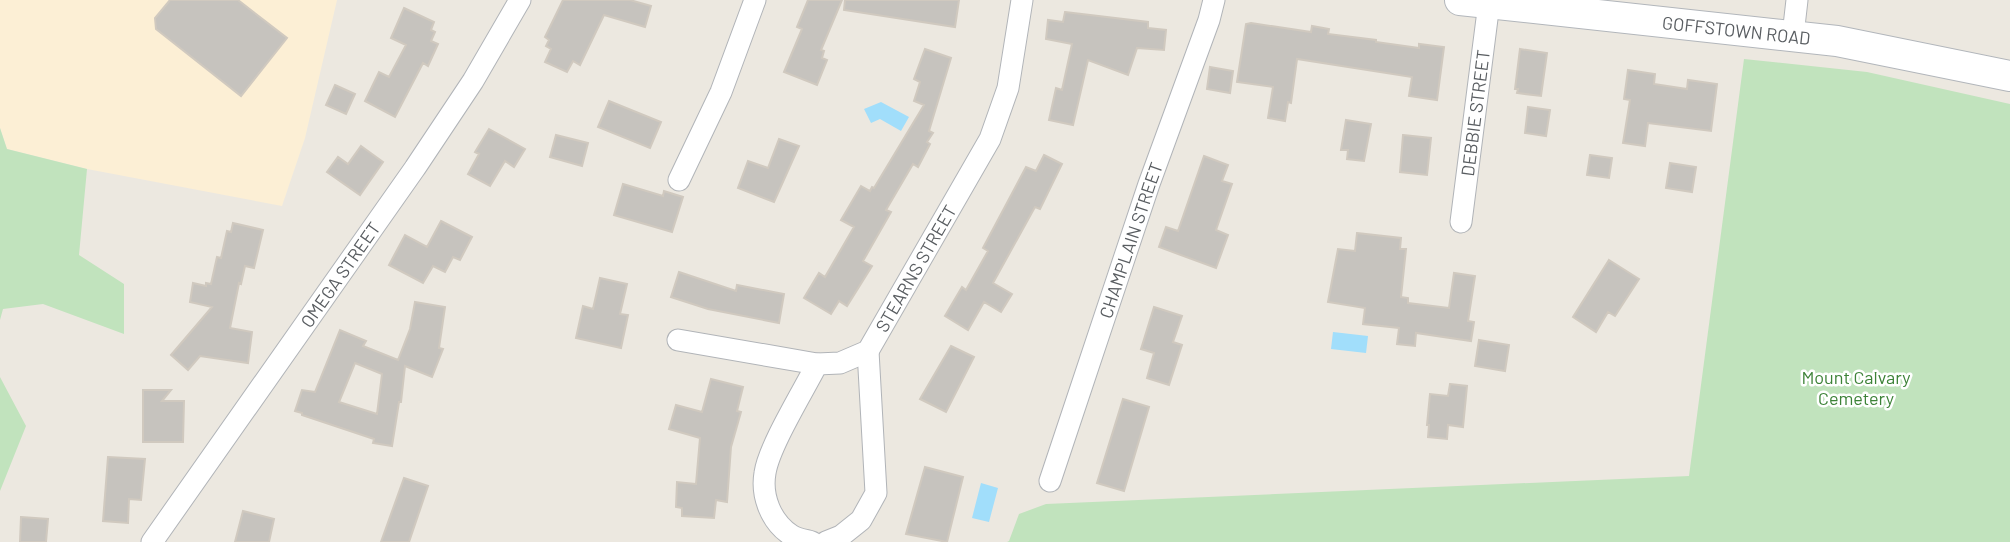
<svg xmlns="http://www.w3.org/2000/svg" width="2010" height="542" viewBox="0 0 2010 542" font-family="Barlow,sans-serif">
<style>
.commercial{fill:#fcefd5}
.green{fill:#c1e3bd}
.water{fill:#a1defb}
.building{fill:#c6c3be;stroke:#d0c9bf;stroke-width:2;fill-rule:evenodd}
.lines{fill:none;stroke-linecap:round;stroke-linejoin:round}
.minor-casing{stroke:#b1b4b8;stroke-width:23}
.secondary-casing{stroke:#b2b6bb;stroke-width:32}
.minor{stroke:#fff;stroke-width:21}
.secondary{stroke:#fff;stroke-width:30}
.labels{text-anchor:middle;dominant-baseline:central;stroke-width:5;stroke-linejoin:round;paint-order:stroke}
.street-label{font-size:18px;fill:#595d61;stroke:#fff}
.park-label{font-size:18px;fill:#3c8237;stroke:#fff}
</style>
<rect width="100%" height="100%" fill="#ece8e0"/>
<path class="commercial" d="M0,0H337L305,138L282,206L87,169L7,149L0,128Z"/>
<path class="green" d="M1744,59L1867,72L2010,104V542H1007L1009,541L1019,514L1046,504L1689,476Z
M0,128L7,149L87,169L79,255L124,284V334L43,304L3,309L0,320Z
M0,377L26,426L0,491Z"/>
<path class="water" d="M881,102L909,117L901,131L880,119L871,123L864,109Z
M1333,332L1368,336L1366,353L1331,349Z
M981,483L998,488L989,522L972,518Z"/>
<path class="building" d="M170,0H238L287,38L241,96L156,29L155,18Z
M563,0H630L651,6L645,27L604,15L580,65L573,61L567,72L545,62L551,49L546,46L549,40L545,37Z
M808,0H842L821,50L824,51L822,58L827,60L817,85L784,72L802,29L797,27Z
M845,0H959L955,27L844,10Z
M404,8L434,22L431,30L435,32L431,41L438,44L428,66L423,63L395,117L365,101L379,72L389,77L406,45L391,38Z
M1065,12L1148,22V28L1166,30L1164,50L1137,48L1128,75L1088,60L1073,125L1049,120L1056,88L1062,90L1072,44L1046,39L1048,20L1063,22Z
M1251,23L1311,32L1312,26L1329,29L1328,34L1376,40V42L1419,48V44L1444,47L1437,100L1409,96L1412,77L1297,59L1291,103L1288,102L1285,121L1268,118L1273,87L1237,82L1246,24Z
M925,49L951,58L929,131L933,133L927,142L930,144L918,167L913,164L886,210L891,212L863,261L872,266L847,306L839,301L831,314L804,298L819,273L825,277L854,227L841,220L861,186L870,191L872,187L874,188L924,105L914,101L920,82L914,79Z
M1520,49L1547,53L1541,96L1517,93L1518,89H1515Z
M1210,67L1233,71L1230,93L1207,89Z
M1628,70L1655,74L1654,84L1687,89L1688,80L1717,84L1711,131L1648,123L1645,146L1623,143L1630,100L1624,99Z
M335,85L355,94L346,114L326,105Z
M609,101L661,122L650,148L598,127Z
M1528,107L1550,110L1546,136L1525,133Z
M1346,120L1371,124L1364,161L1347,159L1348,150H1341Z
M489,129L525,149L514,167L505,161L490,186L468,174L479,154L475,152Z
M556,135L588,143L582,166L550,157Z
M1403,135L1431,138L1427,175L1400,172Z
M779,139L799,146L774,202L738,188L748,161L768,168Z
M361,146L383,162L360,195L327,172L338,157L348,164Z
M1044,155L1062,164L1040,209L1035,207L993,283L1012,294L1001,312L984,302L968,330L945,316L962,287L966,290L988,251L983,248L1026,167L1036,171Z
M1590,155L1612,158L1609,178L1587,175Z
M1204,156L1228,165L1222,181L1232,184L1216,230L1228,235L1216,268L1159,247L1166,227L1178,231Z
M1670,163L1696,167L1692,192L1666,188Z
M623,184L663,196L664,191L683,197L672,232L614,215Z
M441,221L472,237L460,260L453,257L445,272L433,266L423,283L389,265L405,235L427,247Z
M233,223L263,230L254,268L245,266L241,284L239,283L230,328L252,332L248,363L200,356L188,370L171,355L212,307L190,302L193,283L206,286V283L211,284L217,257L221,258L227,231L231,232Z
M1357,233L1401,238L1400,249H1406L1401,297L1408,298V303L1449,308L1454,273L1475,276L1468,321L1474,322L1471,341L1416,333L1415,346L1397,344L1399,328L1363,324L1365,308L1328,302L1338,249L1355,251Z
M1609,260L1639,279L1615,316L1608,312L1596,332L1573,317Z
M679,272L736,291L737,285L784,294L779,323L708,309L671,297Z
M600,278L627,284L620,314L628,315L621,348L576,338L583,306L593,309Z
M415,302L445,307L439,348L443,349L432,377L405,366L401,402H399L392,446L373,443L374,439L302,415V413L295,411L302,390L315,392L340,330L366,341L363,346L398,360L410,329ZM355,363L382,374L377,414L339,402Z
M1154,307L1182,316L1173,342L1182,345L1169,385L1147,378L1154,353L1141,349Z
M1479,340L1509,345L1505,371L1475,366Z
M951,346L974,357L946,412L920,399Z
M711,379L743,387L737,411L741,412L731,447L727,502L716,500L714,518L682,516V508L676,507L677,482L696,484L700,438L669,429L676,405L702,412Z
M1450,384L1467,386L1463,427L1448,425L1447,439L1428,437L1429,425H1427L1430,394L1448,396Z
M143,390H171L162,401H184L183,442H143Z
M1123,399L1149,407L1124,491L1097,483Z
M108,457L145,459L141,500L129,499L128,523L103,521Z
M925,467L963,477L947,542L906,534Z
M404,478L428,486L409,542H381Z
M243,511L274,519L269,542H235Z
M21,517L48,519L46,542H20Z"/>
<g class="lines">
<g class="minor-casing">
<g id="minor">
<path d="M1793,35L1797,0"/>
<path d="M679,180L721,92L755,0"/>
<path id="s1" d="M1461,222L1489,3"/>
<path id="s2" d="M678,340L817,364L840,363L868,351L990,139L1008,88L1022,0"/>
<path id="s3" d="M1050,481L1149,184L1209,20L1214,0"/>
<path id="s4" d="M152,542L415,168L473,81L520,0"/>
<path d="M812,542C805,540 797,539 791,535C771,522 761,496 765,473C769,446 804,390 817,364"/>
<path d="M826,542L841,536L861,520L876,493L868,351"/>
</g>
</g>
<g class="secondary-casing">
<g id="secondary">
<path id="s5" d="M1460,0L1837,41L2010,76"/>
</g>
</g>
<use href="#minor" class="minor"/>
<use href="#secondary" class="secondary"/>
</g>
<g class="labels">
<g class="street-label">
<text stroke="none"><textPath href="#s5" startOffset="278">GOFFSTOWN ROAD</textPath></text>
<text stroke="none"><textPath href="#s1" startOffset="110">DEBBIE STREET</textPath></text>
<text stroke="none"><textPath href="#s3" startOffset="254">CHAMPLAIN STREET</textPath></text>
<text stroke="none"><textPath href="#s2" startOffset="290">STEARNS STREET</textPath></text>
<text stroke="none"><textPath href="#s4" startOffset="327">OMEGA STREET</textPath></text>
</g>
<g class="park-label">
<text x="1856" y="377">Mount Calvary<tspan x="1856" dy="21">Cemetery</tspan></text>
</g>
</g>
</svg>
